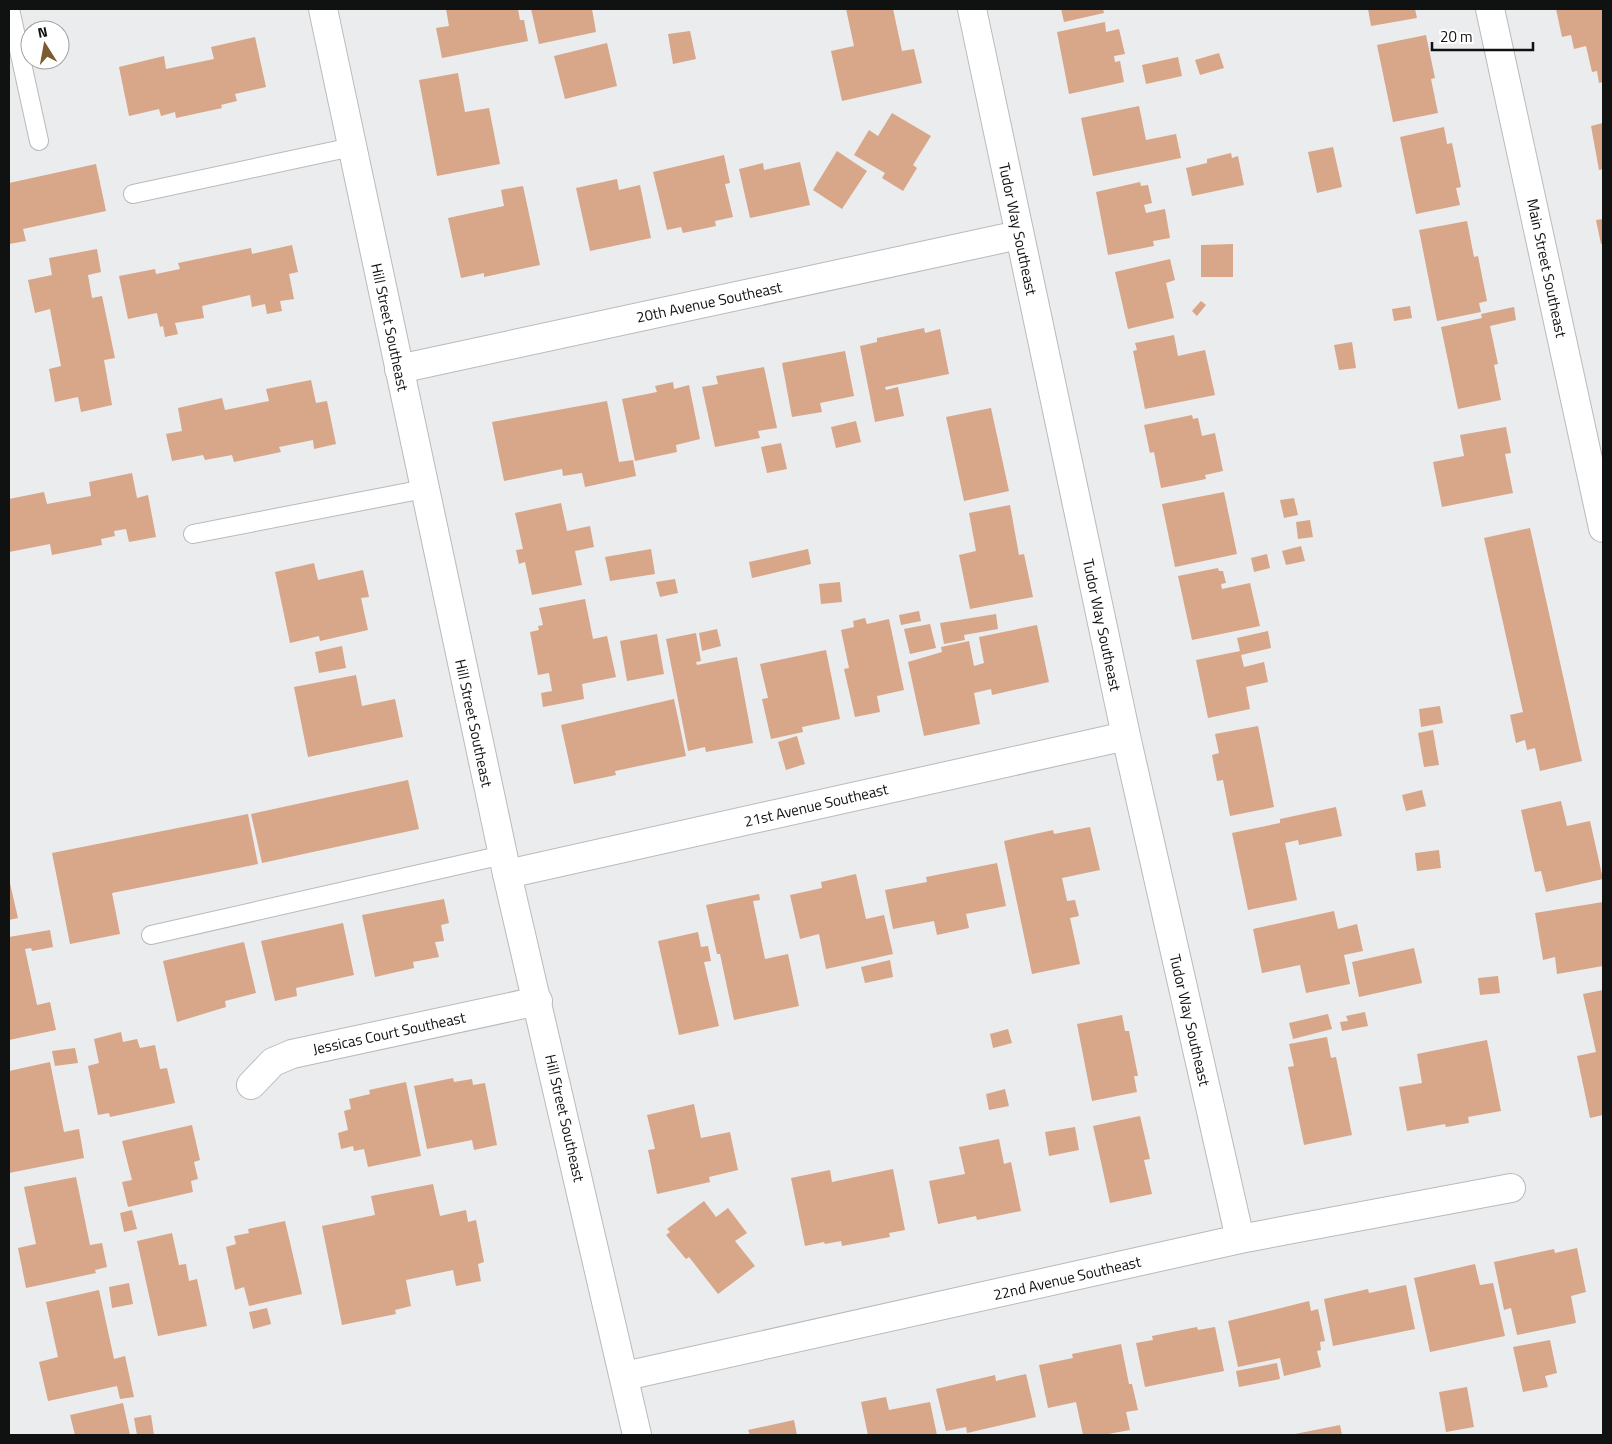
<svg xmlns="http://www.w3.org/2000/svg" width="1612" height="1444" viewBox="0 0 1612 1444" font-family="'Titillium Web',sans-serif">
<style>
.building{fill:#d8a688}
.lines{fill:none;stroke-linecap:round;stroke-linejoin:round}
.lane-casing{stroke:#bababc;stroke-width:20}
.street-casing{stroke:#bababc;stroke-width:30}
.secondary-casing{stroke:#bababc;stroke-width:30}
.lane{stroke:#fff;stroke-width:18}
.street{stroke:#fff;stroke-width:28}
.secondary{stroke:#fff;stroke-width:28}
.labels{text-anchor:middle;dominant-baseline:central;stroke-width:4.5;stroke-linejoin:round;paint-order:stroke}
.street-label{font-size:15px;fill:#101111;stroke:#fff}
</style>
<rect width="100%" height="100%" fill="#ebecee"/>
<path class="building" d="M446,9H518L520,20H524L528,41L442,58L436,28L449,26Z
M531,9H592L596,32L539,44Z
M846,9H893L902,51L914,49L922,83L842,101L831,51L854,46Z
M1061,9H1103L1104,13L1064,22Z
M1368,9H1415L1417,18L1371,26Z
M1556,9H1603V82L1599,83L1597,71L1592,72L1586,46L1574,49L1571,35L1562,37Z
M1105,22L1106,32L1119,29L1125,54L1114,56L1115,62L1120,61L1124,82L1069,94L1057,32Z
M690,31L696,59L673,64L668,34Z
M1426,35L1435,78L1431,79L1438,113L1393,122L1377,45Z
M255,37L266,87L235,94L237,101L221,105L222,108L176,118L175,112L161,116L159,109L129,116L119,67L164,56L166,69L214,59L211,47Z
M607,43L617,86L565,99L554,56Z
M1219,53L1224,68L1200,75L1195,60Z
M1178,57L1182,76L1146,84L1142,65Z
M458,73L465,112L489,108L500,164L437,176L419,80Z
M1139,106L1146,140L1176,134L1181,158L1093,176L1081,118Z
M892,113L931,136L913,165L917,168L903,191L882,178L885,173L854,155L869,130L878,136Z
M1603,123V169L1599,170L1591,126Z
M1444,127L1447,144L1452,143L1461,187L1456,188L1460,205L1416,214L1400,137Z
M1333,147L1342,187L1317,193L1308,152Z
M837,151L867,171L842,209L813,190Z
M1231,153L1232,158L1238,156L1244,185L1192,196L1186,168L1207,163V159Z
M724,155L730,183L725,184L733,217L715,221L716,226L683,233L681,227L667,230L653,172Z
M800,162L810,205L750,218L739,169L763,163L764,170Z
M96,164L106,211L23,229L26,241L9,244V183Z
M617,179L619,190L640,185L651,238L590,251L576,188Z
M1140,182L1141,186L1148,185L1152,203L1144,205L1146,213L1165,209L1170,238L1153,241L1154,246L1108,255L1096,192Z
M523,186L540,265L484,277V273L461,278L448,218L504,206L501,190Z
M1603,219V244H1601L1596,220Z
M1467,221L1474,257L1478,256L1487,301L1479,303L1481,312L1437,321L1419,230Z
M1233,244V277H1201V245Z
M292,245L298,272L289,274L294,299L280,301L282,311L267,314L265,304L252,307L250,295L202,306L204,318L175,323L178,334L165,337L163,326L160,327L157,313L128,319L119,276L155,269L156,274L180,269L178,263L251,248L252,254Z
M97,249L101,272L88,275L92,298L102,296L115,358L104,360L112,405L81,412L78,397L55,402L49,369L61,366L50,309L35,313L28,280L52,275L49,258Z
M1170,259L1175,280L1166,283L1174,318L1128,329L1115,272Z
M1201,301L1206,305L1197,316L1192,311Z
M1410,306L1412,318L1394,321L1392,309Z
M1514,307L1516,320L1490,326L1498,364L1494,365L1501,400L1458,409L1441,327L1482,318L1481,314Z
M924,328L925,333L940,329L949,374L885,387L886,390L898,387L904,416L875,422L860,346L877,342V338Z
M1174,335L1178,356L1205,350L1215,395L1145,409L1133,351L1137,350L1135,343Z
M1352,342L1356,368L1339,370L1334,345Z
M845,351L854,396L820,403L822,412L792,417L782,363Z
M764,367L777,428L758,431L760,438L715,447L702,387L718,384L716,376Z
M311,380L316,403L327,401L336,444L314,449L313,440L279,447L281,452L234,462L232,455L205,460L203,455L172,461L166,434L182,431L178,408L222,398L225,410L269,401L266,389Z
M673,382L674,389L689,385L700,439L676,445L677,452L635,461L622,399L657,392L655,386Z
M607,401L619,462L633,460L636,476L585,487L582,473L563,476L562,469L504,481L492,422Z
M991,408L1009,491L964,501L946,417Z
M1192,415L1193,419L1198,418L1202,436L1215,433L1223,471L1205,475L1206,479L1161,488L1154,452L1150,453L1144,425Z
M856,421L861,442L836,448L831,427Z
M1506,427L1511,453L1505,454L1513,493L1442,507L1433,462L1464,456L1460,435Z
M781,443L787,469L767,473L761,447Z
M132,473L137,498L148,495L156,537L129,542L126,529L114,531L115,536L101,539L102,545L52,555L50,544L9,552V499L44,492L47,504L91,496L89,482Z
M1224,492L1237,554L1175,567L1162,504Z
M1294,498L1298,515L1284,518L1280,500Z
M561,503L567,531L590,526L594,547L575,551L582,585L532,595L525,562L519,564L516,550L523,549L515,513Z
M1010,505L1019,555L1024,554L1033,597L970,609L959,555L976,551L969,513Z
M1310,520L1313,537L1298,539L1296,522Z
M1530,528L1582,761L1540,771L1535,748L1527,750L1525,740L1516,743L1510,715L1523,712L1484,538Z
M1301,546L1305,561L1286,565L1282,551Z
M651,549L655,574L610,581L605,557Z
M808,549L811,564L752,578L749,562Z
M1267,554L1270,568L1254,572L1251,558Z
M314,563L318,580L363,570L369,597L361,598L368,630L320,641L319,636L290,643L275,572Z
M1218,568L1219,571H1223L1226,583L1221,584L1222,589L1250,583L1260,626L1192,640L1178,576Z
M675,579L678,593L660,597L656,582Z
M840,582L842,602L821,604L819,584Z
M585,599L593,639L607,636L616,677L582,684L584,699L543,707L541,693L552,691L549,673L538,675L530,632L539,630L538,626L543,625L539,608Z
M919,611L921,621L901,625L899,615Z
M996,614L998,629L964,635L965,640L944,644L940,623Z
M865,618L867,624L889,619L904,690L877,696L880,712L855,717L844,669L849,668L841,630L854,627L853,621Z
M930,624L936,648L910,654L904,629Z
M1037,625L1049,682L992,695L991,689L974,693L980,724L924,736L908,662L942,652L941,647L969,641L974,666L984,663L979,637Z
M717,629L721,646L702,651L699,633Z
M1268,631L1271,648L1241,655L1244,667L1264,662L1268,682L1246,687L1250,709L1208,718L1196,660L1240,651L1237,638Z
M696,633L701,661L696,662L697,665L737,657L753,743L706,752L705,747L688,751L666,639Z
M657,634L664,674L627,681L620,641Z
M342,646L346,668L319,673L315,652Z
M826,650L840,719L802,727L803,732L771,739L762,699L768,698L760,664Z
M356,675L362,706L395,699L403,737L308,757L294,687Z
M674,699L686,756L615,771L616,775L574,784L561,725Z
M1440,706L1443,723L1421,727L1419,709Z
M1258,726L1274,807L1230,816L1223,780L1217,781L1212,755L1219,753L1215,734Z
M1433,730L1439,765L1424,767L1418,733Z
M797,736L805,764L786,770L778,742Z
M408,780L419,829L262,863L251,814Z
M1422,790L1426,806L1406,811L1402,795Z
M1561,801L1567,826L1590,821L1603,879L1546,892L1541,871L1535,872L1521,810Z
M1336,807L1342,836L1299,845L1298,840L1285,843L1297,900L1248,910L1232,833L1280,823V819Z
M248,814L258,864L112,893L120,934L70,944L52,853Z
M1090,827L1100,870L1062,878L1067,901L1075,900L1079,916L1070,918L1080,964L1032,974L1004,841L1053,830L1054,834Z
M1439,850L1441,868L1417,871L1415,853Z
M997,863L1006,906L966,914L969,928L937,935L934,921L893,929L885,890L927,882L926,877Z
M856,874L866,919L884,915L893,954L826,969L819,934L800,939L790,895L822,888L821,882Z
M9,879L18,918L9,920Z
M759,894L760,900L753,901L765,959L788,954L799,1006L734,1020L720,954H717L706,905Z
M444,899L449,923L441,925L444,941L435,942L439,957L413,962L414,968L375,977L362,915Z
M1603,902V966L1557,974L1555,957L1543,960L1535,913Z
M1334,911L1338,929L1357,924L1363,951L1344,955L1350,984L1306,993L1300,965L1262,973L1253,929Z
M343,923L354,975L296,988L297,996L275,1001L261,941Z
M50,930L53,947L32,951L31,948L25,949L37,1005L50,1002L56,1030L9,1040V937Z
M698,932L701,947L708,946L711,961L704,962L719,1026L679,1035L658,941Z
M244,942L256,993L225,1001L226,1007L177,1022L163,961Z
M1414,948L1422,983L1359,997L1352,962Z
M890,960L893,977L865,983L861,967Z
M1498,976L1500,993L1480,995L1478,978Z
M1603,990V1115L1590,1118L1577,1056L1596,1052L1583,994Z
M1365,1012L1368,1026L1342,1031L1340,1022L1348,1021L1346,1016Z
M1328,1014L1332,1029L1293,1039L1289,1023Z
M1122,1015L1125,1031H1129L1138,1076H1134L1137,1092L1092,1101L1077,1024Z
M1008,1029L1012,1043L993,1048L990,1034Z
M121,1032L123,1042L137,1039L140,1048L155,1045L160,1069L167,1068L175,1103L110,1117L109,1113L98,1115L88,1066L99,1063L94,1039Z
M1327,1037L1331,1058L1336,1057L1352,1135L1304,1145L1288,1067L1294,1066L1289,1044Z
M1487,1040L1501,1111L1468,1117L1469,1123L1446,1127L1445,1124L1407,1131L1399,1087L1422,1083L1417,1054Z
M75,1048L78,1063L55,1066L52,1051Z
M50,1062L64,1132L79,1129L84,1158L9,1173V1071Z
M453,1078L454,1082L472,1079L473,1085L485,1083L497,1145L474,1150L472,1140L427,1149L414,1086Z
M406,1082L421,1156L368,1167L364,1149L354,1151L353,1146L341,1149L338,1133L348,1130L344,1111L351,1109L349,1099L370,1094L369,1090Z
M1005,1089L1009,1106L989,1110L986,1094Z
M694,1104L701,1138L730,1132L738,1170L709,1177L710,1182L657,1194L648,1150L655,1149L647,1115Z
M1140,1116L1150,1159L1144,1160L1152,1194L1110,1203L1093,1126Z
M192,1125L200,1160L194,1162L198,1179L191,1181L193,1192L128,1207L122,1182L132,1180L122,1141Z
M1075,1127L1079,1150L1049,1156L1045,1132Z
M999,1139L1004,1164L1011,1162L1021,1211L977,1220L976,1216L938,1224L929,1181L965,1174L959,1147Z
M893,1169L905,1230L889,1233L890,1237L842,1246L841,1241L825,1244L824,1242L805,1246L791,1178L830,1170L832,1182Z
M76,1177L90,1245L102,1243L107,1267L95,1270L96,1273L26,1288L18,1248L36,1244L24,1187Z
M433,1184L440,1216L466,1210L468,1222L476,1220L484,1262L478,1264L481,1281L456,1286L453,1270L406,1280L411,1306L395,1310L396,1314L342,1325L322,1226L375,1215L371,1196Z
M704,1201L716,1217L728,1208L747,1233L735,1241L755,1266L718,1294L689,1257L686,1259L666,1235L670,1232L667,1229Z
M132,1210L137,1229L124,1232L120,1213Z
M285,1221L302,1294L249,1306L244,1287L235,1290L226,1247L236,1244L234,1236L249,1233L248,1229Z
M172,1233L179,1265L186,1264L189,1281L197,1279L207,1326L158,1336L137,1241Z
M1577,1248L1586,1292L1571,1296L1576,1323L1517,1335L1511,1308L1504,1310L1494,1262L1554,1249L1555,1253Z
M1475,1264L1480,1285L1493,1283L1505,1336L1430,1352L1414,1278Z
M129,1283L133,1304L112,1308L109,1287Z
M1406,1285L1415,1329L1333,1346L1324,1299L1368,1289L1369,1293Z
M99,1290L114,1359L125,1356L134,1397L120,1399L117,1386L48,1401L39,1362L58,1357L46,1302Z
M1309,1301L1311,1311L1318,1309L1325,1341L1320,1342L1321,1350L1317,1351L1321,1367L1284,1376L1280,1358L1238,1367L1228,1321Z
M267,1308L271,1324L253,1329L249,1312Z
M1197,1327L1198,1330L1215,1327L1224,1371L1145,1387L1136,1343L1153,1340L1152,1336Z
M1550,1340L1557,1373L1545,1376L1548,1387L1523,1392L1513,1347Z
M1121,1344L1129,1384H1132L1138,1410L1126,1412L1130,1430L1103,1435H1083L1076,1402L1048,1408L1039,1365L1073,1358L1072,1354Z
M1277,1363L1280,1379L1239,1387L1236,1371Z
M1026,1374L1036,1417L967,1433L966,1427L946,1431L936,1389L995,1375L996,1381Z
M1467,1387L1474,1427L1446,1432L1439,1392Z
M886,1397L889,1410L930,1402L937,1435H868L861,1402Z
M123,1403L130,1435H75L70,1415Z
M151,1415L154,1435H137L134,1418Z
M794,1420L797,1435H750L748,1430Z
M1340,1425L1342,1435H1295V1434Z"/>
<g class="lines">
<g class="lane-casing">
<path id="lane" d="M10,9L39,141
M133,194L352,147
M193,534L424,489
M151,935L503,855"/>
</g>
<g class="street-casing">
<path id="street" d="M972,9L1126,736L1240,1239
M1490,9L1603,528
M399,369L1019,235
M507,874L1126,736
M251,1085L273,1062L292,1054L538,1001
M625,1376L1240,1239L1511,1188"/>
</g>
<g class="secondary-casing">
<path id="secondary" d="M323,9L507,874L637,1435"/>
</g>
<use href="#lane" class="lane"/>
<use href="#street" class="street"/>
<use href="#secondary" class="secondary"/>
</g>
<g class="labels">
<g class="street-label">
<text transform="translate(1018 229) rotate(78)">Tudor Way Southeast</text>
<text transform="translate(1547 268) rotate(78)">Main Street Southeast</text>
<text transform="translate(709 302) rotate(-12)">20th Avenue Southeast</text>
<text transform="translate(390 327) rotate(78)">Hill Street Southeast</text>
<text transform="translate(1102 625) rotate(78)">Tudor Way Southeast</text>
<text transform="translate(474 723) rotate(78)">Hill Street Southeast</text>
<text transform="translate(816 805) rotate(-13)">21st Avenue Southeast</text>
<text transform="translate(1190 1020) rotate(77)">Tudor Way Southeast</text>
<text transform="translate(389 1033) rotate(-12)">Jessicas Court Southeast</text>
<text transform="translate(565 1118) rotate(77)">Hill Street Southeast</text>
<text transform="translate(1067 1278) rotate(-13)">22nd Avenue Southeast</text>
</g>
</g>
<rect width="1612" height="1444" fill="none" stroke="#101111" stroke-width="20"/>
<g transform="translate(45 45) rotate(349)"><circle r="24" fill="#ffffff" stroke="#9fa0a0"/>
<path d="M0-4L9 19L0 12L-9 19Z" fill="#7b5b30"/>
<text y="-8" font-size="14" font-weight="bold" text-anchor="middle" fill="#101111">N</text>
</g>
<path d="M1432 42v8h101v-8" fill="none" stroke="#101111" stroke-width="2.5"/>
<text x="1440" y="42" font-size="15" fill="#101111" stroke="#ffffff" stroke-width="4" paint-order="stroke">20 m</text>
</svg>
